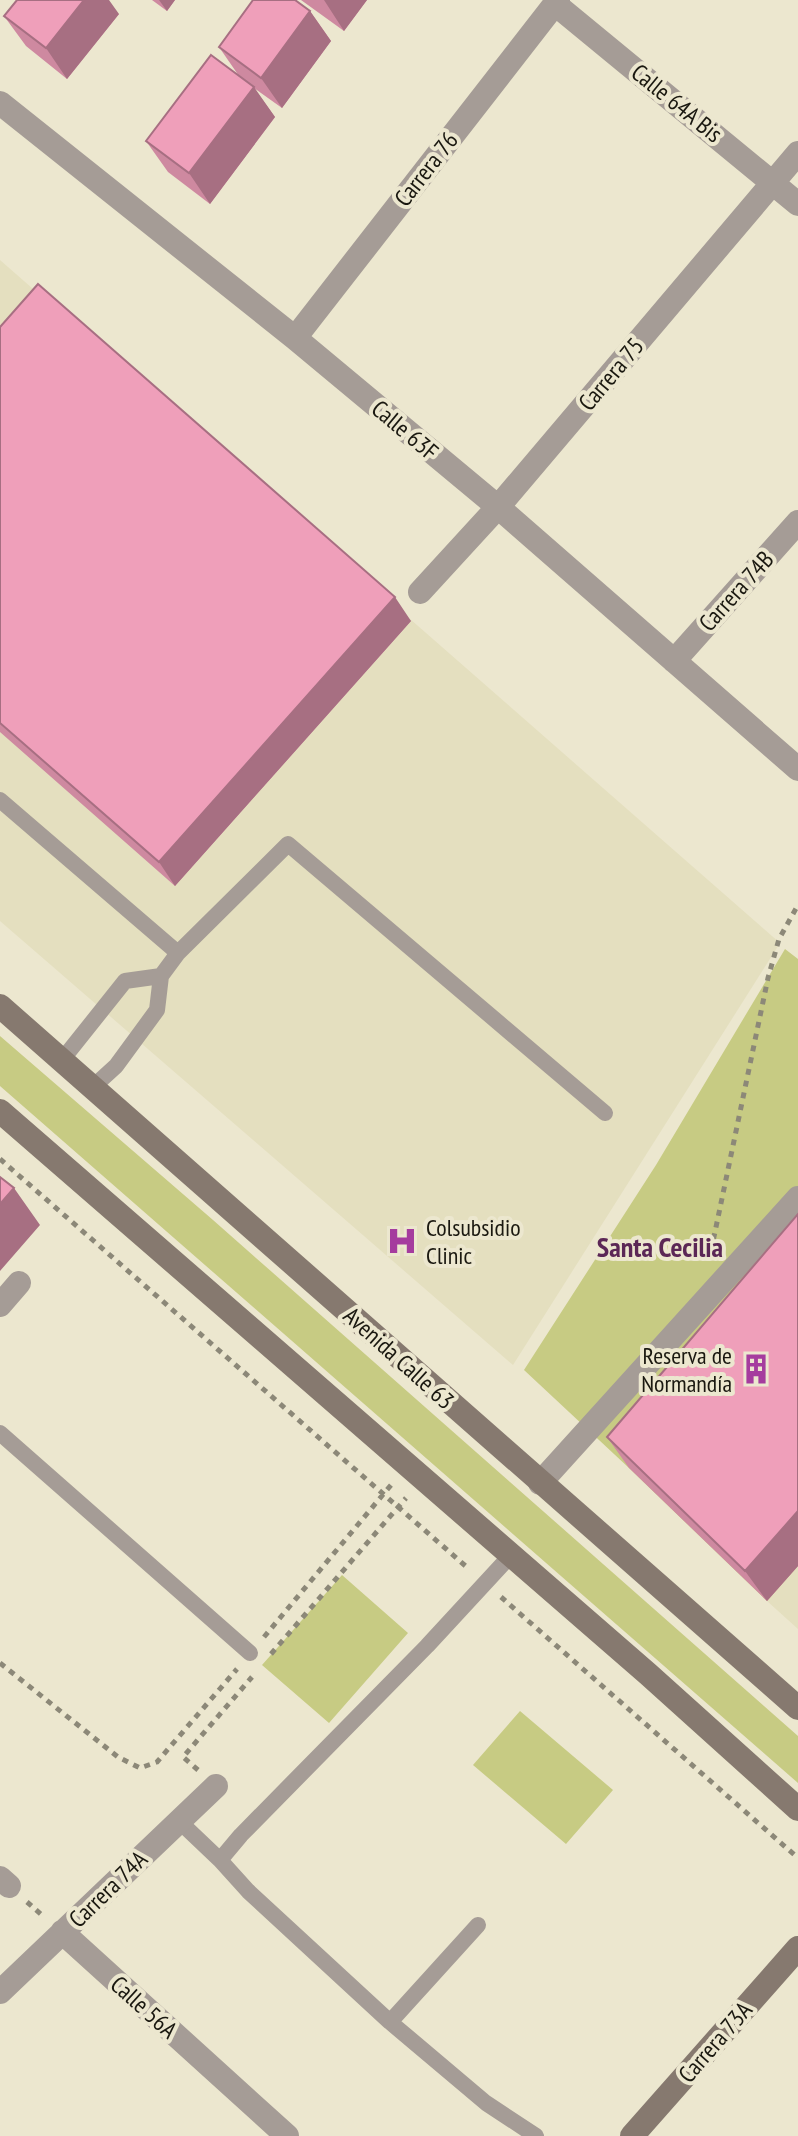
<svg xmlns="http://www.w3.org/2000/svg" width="798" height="2136" viewBox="0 0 798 2136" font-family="'PT Sans Narrow',sans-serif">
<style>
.built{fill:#e4dfbf}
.green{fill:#c7cb83}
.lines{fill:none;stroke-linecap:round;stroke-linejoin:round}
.path{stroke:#8c8878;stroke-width:5;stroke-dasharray:6 6;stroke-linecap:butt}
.lane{stroke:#a59c96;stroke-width:16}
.street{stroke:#a59c96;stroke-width:24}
.secondary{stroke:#86796f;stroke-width:24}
.wall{fill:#ce89a0}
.shaded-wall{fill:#a76f82}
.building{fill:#ef9fba;stroke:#a76f82;stroke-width:2}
.labels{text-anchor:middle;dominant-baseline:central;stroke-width:8;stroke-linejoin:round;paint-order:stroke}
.street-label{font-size:24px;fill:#1a1810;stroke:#ece7cf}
.poi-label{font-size:24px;fill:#1a1810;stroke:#ece7cf;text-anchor:start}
.quarter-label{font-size:28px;font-weight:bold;fill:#5b2756;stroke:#ece7cf}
</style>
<rect width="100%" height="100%" fill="#ece7cf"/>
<path class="built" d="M0,260L780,943L513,1365L0,921Z
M798,1566V1629L767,1601Z"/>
<path class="green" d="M785,949L798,959V1566L767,1601L629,1468L524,1370L656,1165Z
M0,1036L213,1220L798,1736V1783L0,1086Z
M342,1575L408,1633L329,1723L262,1665Z
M520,1711L613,1790L566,1844L473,1765Z"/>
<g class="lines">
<path class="path" d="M0,1159L469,1569
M711,1251L768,978L779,939L798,905
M501,1597L798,1858
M264,1637L391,1485
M271,1654L406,1498
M0,1663L118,1757L140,1768L157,1762L237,1669
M198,1770L183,1757L252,1677
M27,1902L43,1916"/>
<path class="lane" d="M0,800L178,953
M62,1060L125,981L161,976L178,953L288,844L605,1113
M93,1087L116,1066L157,1010L161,976
M0,1433L250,1653
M511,1555L427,1646L241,1835L220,1860L248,1891L390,2022L486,2103L536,2136
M179,1821L220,1860
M390,2022L478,1925"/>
<path class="street" d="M555,4L798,204
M0,103L295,338L498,507L798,769
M295,338L558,0
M420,592L498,507L798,153
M674,661L798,522
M0,1305L19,1283
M540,1483L798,1198
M0,1878L9,1886
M62,1932L287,2136
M0,1992L216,1786"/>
<path class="secondary" d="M0,1006L798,1708
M0,1111L648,1674L798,1809
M632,2136L798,1948"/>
</g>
<path class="wall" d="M152,0H175L167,11Z
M301,0H367L344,31Z
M310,11L331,41L282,108L254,88L275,117L210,204L168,172L146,141L239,76L219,47Z
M119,14L67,79L26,46L4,16Z
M0,327L411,621L175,886L0,732Z
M798,1214V1566L767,1601L629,1468L607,1437Z"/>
<path class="shaded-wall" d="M84,0H109L119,14L67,79L46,48Z
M159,0H175L167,11Z
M324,0H367L344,31Z
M310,11L331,41L282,108L261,78Z
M254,87L275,117L210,204L189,173Z
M395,597L411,621L175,886L159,862Z
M14,1188L40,1225L0,1271V1204Z
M798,1511V1566L767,1601L745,1571Z"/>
<path class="building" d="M17,0H84L46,48L4,16Z
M253,0H295L310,11L261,78L219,47Z
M211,55L254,87L189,173L146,141Z
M38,284L395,597L159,862L0,723V327Z
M0,1177L14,1188L0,1204Z
M798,1214V1511L745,1571L607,1437Z"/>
<defs>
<g id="hospital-bare" transform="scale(2.4)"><path d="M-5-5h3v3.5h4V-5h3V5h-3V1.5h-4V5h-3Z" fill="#a53c9e" stroke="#ece7cf" stroke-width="2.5" paint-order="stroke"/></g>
<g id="building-bare" transform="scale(2.4)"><path d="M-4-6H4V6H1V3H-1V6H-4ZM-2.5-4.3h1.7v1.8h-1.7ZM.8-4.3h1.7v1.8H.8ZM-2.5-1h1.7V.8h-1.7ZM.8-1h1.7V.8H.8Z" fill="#a53c9e" stroke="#ece7cf" stroke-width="2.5" paint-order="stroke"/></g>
</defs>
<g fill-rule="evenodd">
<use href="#hospital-bare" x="402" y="1241"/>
<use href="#building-bare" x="756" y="1369"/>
</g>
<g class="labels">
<g class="street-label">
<text transform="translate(677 103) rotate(39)">Calle 64A Bis</text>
<text transform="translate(426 169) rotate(-52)">Carrera 76</text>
<text transform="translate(611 374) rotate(-50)">Carrera 75</text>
<text transform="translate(405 430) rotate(40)">Calle 63F</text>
<text transform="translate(736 591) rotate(-48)">Carrera 74B</text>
<text transform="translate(399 1358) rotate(42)">Avenida Calle 63</text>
<text transform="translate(108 1889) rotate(-44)">Carrera 74A</text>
<text transform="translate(144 2007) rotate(42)">Calle 56A</text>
<text transform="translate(715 2042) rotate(-49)">Carrera 73A</text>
</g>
<g class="poi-label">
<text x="426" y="1227">Colsubsidio<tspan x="426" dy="28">Clinic</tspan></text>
<text x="732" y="1355" text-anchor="end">Reserva de<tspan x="732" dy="28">Normandía</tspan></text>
</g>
<g class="quarter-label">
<text x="660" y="1246">Santa Cecilia</text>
</g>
</g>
</svg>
